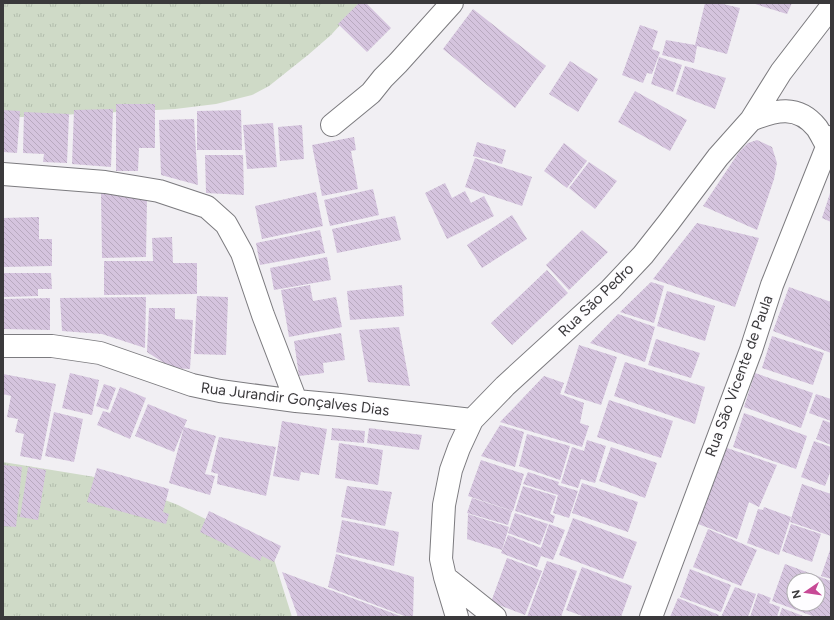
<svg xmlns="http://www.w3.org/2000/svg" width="834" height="620" viewBox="0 0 834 620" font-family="Figtree,sans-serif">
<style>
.grass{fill:url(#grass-tufts)}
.building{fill:url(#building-back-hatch);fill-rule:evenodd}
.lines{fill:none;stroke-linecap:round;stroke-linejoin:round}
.minor-casing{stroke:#7c7b7f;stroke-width:24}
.minor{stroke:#fff;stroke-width:22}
.labels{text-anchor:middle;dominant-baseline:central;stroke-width:3;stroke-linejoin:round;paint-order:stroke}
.street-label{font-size:15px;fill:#3a393b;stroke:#fefdff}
</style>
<defs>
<pattern id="grass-tufts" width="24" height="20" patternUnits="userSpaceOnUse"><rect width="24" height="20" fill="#cfdac7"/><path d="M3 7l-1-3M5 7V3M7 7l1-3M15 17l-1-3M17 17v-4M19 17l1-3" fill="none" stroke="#b2bcac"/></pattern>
<pattern id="building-back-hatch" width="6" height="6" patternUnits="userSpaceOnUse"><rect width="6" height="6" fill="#d5c4de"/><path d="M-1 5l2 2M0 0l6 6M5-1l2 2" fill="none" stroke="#b8a9bf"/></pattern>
</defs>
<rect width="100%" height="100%" fill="#f1eff3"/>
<path class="grass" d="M3,3H360L331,35L308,55L269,86L252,95L216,104L175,109L3,118Z
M3,462L113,480L178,505L272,553L292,617H3Z"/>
<path class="building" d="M359,3H366L391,28L367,52L338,24Z
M705,3H719L740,8L727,54L697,46L694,63L662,55L666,40L695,45Z
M752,3H792L787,14Z
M473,9L546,66L515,108L443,49Z
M640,25L658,31L652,49L660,52L652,74L647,73L643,83L622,75Z
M659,57L682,65L673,92L651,84Z
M570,61L598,79L578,112L549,94Z
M685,66L726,78L715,109L676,94Z
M635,91L687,120L670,151L618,122Z
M116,104H155V148H139L138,171H116Z
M113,109L111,167L72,164L74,110Z
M3,110L20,111L17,153L3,152Z
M241,110L242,150H197V111Z
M24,112L69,114L67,163L43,162L44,154L23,153Z
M194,119L198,185L161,175L159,120Z
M273,123L277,167L247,169L243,125Z
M302,125L304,159L280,161L278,127Z
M354,137L356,150L351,151L358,189L322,196L312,145Z
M757,140L772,147L777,163L774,179L757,230L703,206L739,152L748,143Z
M477,142L506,150L502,164L473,156Z
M564,143L587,161L567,188L544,171Z
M205,155H243L244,195L206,193Z
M475,158L532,177L522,206L465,187Z
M589,162L617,181L595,209L569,188Z
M445,183L452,198L465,191L471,203L484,196L494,216L447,239L425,193Z
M373,189L379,215L330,226L324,200Z
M831,190V222L822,218Z
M316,192L323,226L262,239L255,206Z
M101,193L147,199L146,257L102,258Z
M512,215L527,239L482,268L467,245Z
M395,216L401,240L337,253L332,229Z
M39,217V239H52V266L3,267V218Z
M697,223L759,238L735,307L653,279Z
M320,230L325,253L260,265L256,243Z
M582,230L608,252L569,290L546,265Z
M172,237L173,263H197V294L104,295V261H153L152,238Z
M327,257L331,280L274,290L270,268Z
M547,270L568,293L512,345L491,323Z
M3,273H51L52,289H38V296L4,297Z
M651,282L664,286L654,323L620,312Z
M310,285L313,301L336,297L342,327L289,337L281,290Z
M402,285L404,316L350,320L347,291Z
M789,287L831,302V353L773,331Z
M667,291L715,306L705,341L657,326Z
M197,296L228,297L226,355L194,354Z
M146,297L145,348L102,334L62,331L60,298Z
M50,298V330L3,329V299Z
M149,308H175V319L193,320L190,369L172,368L147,352Z
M618,314L655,327L645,362L590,343Z
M399,327L410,386L368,382L359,330Z
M341,333L345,360L323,363L324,373L299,376L294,341Z
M772,336L824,353L813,385L762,368Z
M656,339L700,353L691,378L648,365Z
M579,345L617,357L601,405L564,393Z
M625,362L705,387L695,424L614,396Z
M70,373L99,380L92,415L62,408Z
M755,373L813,393L801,428L744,407Z
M3,374L56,384L41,460L20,456L24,434L15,432L18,419L7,417L11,396L3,394Z
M544,376L564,383L560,394L584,403L580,423L589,426L582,447L500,422Z
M104,384L116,388L108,410L96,406Z
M120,387L146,398L130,439L97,425L103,411L110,413Z
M816,394L831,399V421L809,413Z
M609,400L673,421L661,458L597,437Z
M148,404L187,420L184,427L216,436L205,474L215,476L210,495L169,483L184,427L174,452L135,436Z
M54,412L83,419L74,462L45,456Z
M744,413L807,436L796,469L733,447Z
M823,420L831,423V445L816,439Z
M282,421L327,429L319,475L301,472L299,481L273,476Z
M500,425L524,432L515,467L481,456Z
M332,428L365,431L364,443L331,440Z
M369,428L422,435L419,450L367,443Z
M527,434L570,446L560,480L519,466Z
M219,437L276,447L266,496L217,484L218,474L211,472Z
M587,440L606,446L595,483L581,479L578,488L561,483L572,447L584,451Z
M814,441L831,447V470L825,486L801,477Z
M339,443L383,450L378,485L335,478Z
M721,446L777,465L759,507L749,502L737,539L693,522Z
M611,447L657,463L645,498L599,481Z
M481,460L524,474L513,511L468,496Z
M3,465L22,467L16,527L3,526Z
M28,467L46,470L38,520L20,517Z
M97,468L169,489L163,512L169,514L166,524L87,502Z
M528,472L559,482L558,485L578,491L569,518L553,513L558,495L523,484Z
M582,483L638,502L628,532L572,513Z
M802,484L831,494V536L790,522Z
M347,486L392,492L385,526L341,517Z
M523,486L556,496L550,514L555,516L553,523L515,511Z
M472,498L512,511L508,525L467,513Z
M764,507L791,517L779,555L747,543L758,509L763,510Z
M209,511L281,546L274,562L262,556L260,561L200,532Z
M515,513L548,524L540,545L508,533Z
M468,514L509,527L502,550L467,539Z
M573,518L637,542L623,579L559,555Z
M342,520L399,532L394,566L336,552Z
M549,524L565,530L553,560L541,556L537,567L501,553L508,535L541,548Z
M791,524L821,534L812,562L782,551Z
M708,529L757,550L741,586L693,567Z
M831,547V579L821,576Z
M336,554L414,577L413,617H407L328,587Z
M507,558L542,571L525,615L491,602Z
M547,561L577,571L561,617H527Z
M785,564L831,581V617H815L772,601ZM794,580H818V604H794Z
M582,567L632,586L621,617H585L566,610Z
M690,569L731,585L721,612L680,597Z
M282,572L403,617H298Z
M735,587L756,594L748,617H721Z
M758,593L771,598L769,603L780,607L777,617H750Z
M678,598L719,615L718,617H670Z
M782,608L806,617H779Z"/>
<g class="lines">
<g class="minor-casing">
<path id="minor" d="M751,120C775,110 798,104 817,128C821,134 824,141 828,147
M332,125L371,93L383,78L398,63L452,3
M3,174L105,182L159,191L207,207L226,224L242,253L263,315L296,401
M3,346H52L100,353L192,385L220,391L296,401L340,405L472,420
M445,577L495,617
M457,617L445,577L441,559L444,505L451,470L459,448L472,420L505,386L610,290L643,255L669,222L718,157L751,120L781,72L831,7
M651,617L751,350L772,285L831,137"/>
</g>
<use href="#minor" class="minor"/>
</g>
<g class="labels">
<g class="street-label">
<text transform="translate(596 300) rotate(-44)">Rua São Pedro</text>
<text transform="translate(739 376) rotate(-70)">Rua São Vicente de Paula</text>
<text transform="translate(295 399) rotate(7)">Rua Jurandir Gonçalves Dias</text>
</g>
</g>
<rect width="834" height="620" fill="none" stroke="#3a393b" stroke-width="8"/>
<g transform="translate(806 592) rotate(257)"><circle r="19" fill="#fefdff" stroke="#b0afb1"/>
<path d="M0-3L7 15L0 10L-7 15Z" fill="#c74996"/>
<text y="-6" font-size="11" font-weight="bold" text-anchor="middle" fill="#3a393b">N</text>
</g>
</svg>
